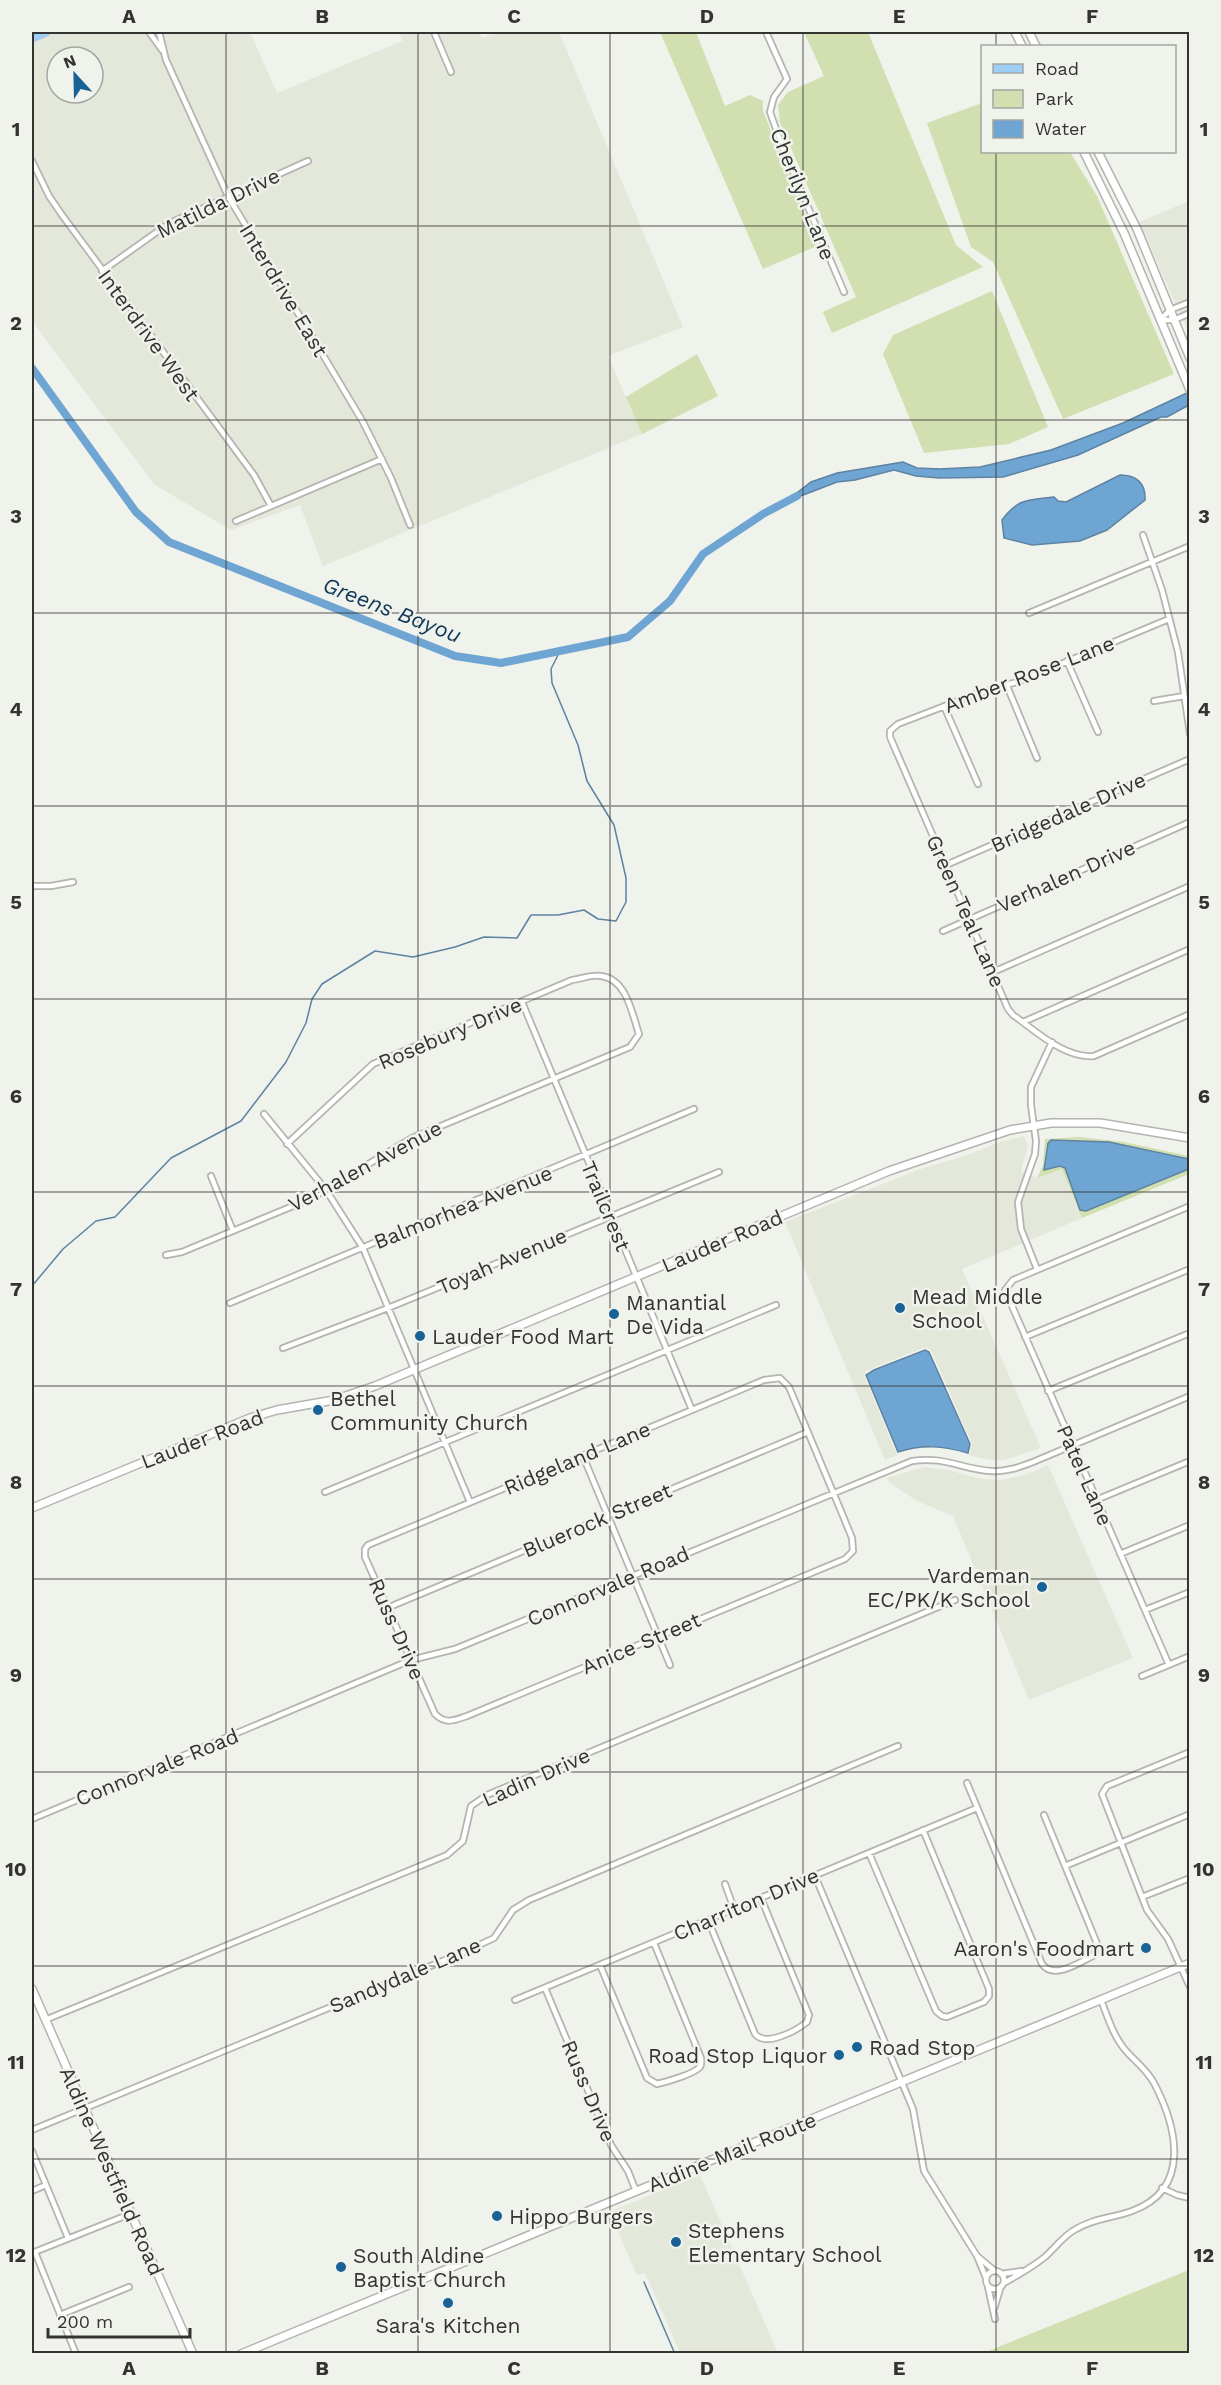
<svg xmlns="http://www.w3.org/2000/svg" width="1221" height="2385" viewBox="0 0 1221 2385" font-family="'Work Sans',sans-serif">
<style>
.built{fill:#e4e8db;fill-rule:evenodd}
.green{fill:#d2dfb0}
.water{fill:#6fa5d2;stroke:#5d83a2;stroke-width:1.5}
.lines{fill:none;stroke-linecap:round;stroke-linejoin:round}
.stream{stroke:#5d83a2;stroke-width:1.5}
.river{stroke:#6fa5d2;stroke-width:8}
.street-casing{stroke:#b3b5b0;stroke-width:8}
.secondary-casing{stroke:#b3b5b0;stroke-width:10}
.primary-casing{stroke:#cecece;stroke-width:10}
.street{stroke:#fff;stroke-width:4.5}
.secondary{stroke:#fff;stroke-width:7}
.primary{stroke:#9dcef5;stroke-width:8}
.grid{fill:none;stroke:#333432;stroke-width:1.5;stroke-opacity:0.55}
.poi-dot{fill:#196296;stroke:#f0f2ec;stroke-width:2}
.labels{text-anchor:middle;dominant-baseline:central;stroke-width:5;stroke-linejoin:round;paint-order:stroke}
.street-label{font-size:21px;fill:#333432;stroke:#f0f2ec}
.poi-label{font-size:21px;fill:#333432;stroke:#f0f2ec;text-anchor:start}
.water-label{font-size:22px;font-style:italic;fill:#103958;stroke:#f0f2ec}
.neatline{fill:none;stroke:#333432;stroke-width:2}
.grid-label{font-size:20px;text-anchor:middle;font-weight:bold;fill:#333432}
</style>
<rect width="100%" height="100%" fill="#f0f2ec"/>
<path class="built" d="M32,32H250L277,93L402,41L399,32H479L482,38L497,32H559L683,327L608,356L642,434L323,566L300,505L231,530L155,485L32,321ZM57,57H93V93H57Z
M1189,201V334L1139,222Z
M1024,1136L1028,1146L1021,1171L1037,1178L1062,1169L1082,1218L962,1269L1041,1448L1004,1460H993L970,1456L972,1444L931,1350L926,1347L873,1368L866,1371L864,1375L897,1455L885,1460L785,1222L921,1169L967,1155L1000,1142Z
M1048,1465L1133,1658L1029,1700L953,1516L917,1501L890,1483L887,1478L923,1467L948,1470L982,1479L1001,1480L1025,1475Z
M700,2175L778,2353H680L645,2273L637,2275L609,2212Z"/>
<path class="green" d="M660,32H696L725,106L750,95L763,101V111L817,246L763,269Z
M804,32H868L956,245L983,267L832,333L823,312L856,297L780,123L778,105L788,92L824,76Z
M982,103V152H1070L1097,196L1174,374L1063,419L993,262L971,247L927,123Z
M992,291L1048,427L1009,444L924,453L883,354L893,335Z
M697,354L718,396L642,434L626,397Z
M1079,1137L1124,1142L1189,1156V1174L1082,1218L1062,1169L1037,1178L1043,1165L1045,1139Z
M1189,2270V2353H983Z"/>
<path class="water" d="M1189,392V405L1167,417H1161L1078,455L1003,477L939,478L916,476L894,470L855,480L837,482L785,502L811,482L837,473L903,462L917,468L940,469L980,467L1051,450L1123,423Z
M1120,475C1136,475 1146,483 1145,500L1107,530L1080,541L1032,545L1004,538L1002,520C1018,498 1029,500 1054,497L1058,501L1066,502Z
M1051,1140L1109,1142L1189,1159V1169L1086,1211L1080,1210L1065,1168L1060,1166L1044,1170L1048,1143Z
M925,1350L929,1352L970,1444L968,1453C943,1446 923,1444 898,1452L866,1375L874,1370Z"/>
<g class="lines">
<path class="stream" d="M32,1286L63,1249L96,1221L115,1217L171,1158L241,1121L286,1062L306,1023L312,999L322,984L375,951L413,957L455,947L484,937L517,938L531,915H558L584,910L598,919L616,921L626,902V878L614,825L587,781L578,745L552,683L551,669L560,651
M644,2282L675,2354"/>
<path class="river" d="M32,368L136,512L169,542L455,656L501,663L628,637L670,601L703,554L763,514L797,496"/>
<g class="street-casing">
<path id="street" d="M149,32L162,50
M159,32L166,60L228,196L363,422L391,478L410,525
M434,32L451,72
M766,32L787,79L774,97L770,112L782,146L844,292
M32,161L49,196L62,215L254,475L271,506
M102,271L168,224L308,161
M1160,320L1170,310L1190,302
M1161,320H1174L1190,313
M236,521L382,459
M1143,535L1162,590L1178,652L1190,734
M1029,613L1190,546
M1169,619L1020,681L976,694L898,724L890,731V737L1008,1009L1013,1015C1036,1031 1065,1059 1094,1056L1190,1014
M1067,661L1098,732
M1007,686L1037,758
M1154,701L1184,696
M944,706L978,784
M946,865L1190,759
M32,886H51L73,882
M943,931L1190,822
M993,972L1190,886
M522,1002L692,1410
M1023,1022L1190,949
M264,1114L326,1190L363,1248L470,1502
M211,1176L233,1231
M166,1255L182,1252L310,1199L412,1138L630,1047L639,1034C632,1014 627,979 601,976C593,974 581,979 572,980L373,1064L287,1144
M1037,1269L1021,1229L1018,1202L1035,1154L1036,1141L1031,1105V1087L1052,1042
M230,1303L694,1109
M1025,1337L1190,1269
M283,1348L388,1308L719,1172
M780,1378L789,1387L843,1516L852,1538L853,1551L845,1559L467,1716C455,1720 446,1725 435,1714L365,1557V1549L368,1545L764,1380Z
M1048,1391L1190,1333
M583,1456L670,1665
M325,1492L776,1305
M1096,1500L1190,1461
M1120,1554L1190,1525
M387,1608L808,1432
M1145,1610L1190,1592
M1169,1665L1005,1290L1013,1280L1190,1206
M1142,1676L1190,1656
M1190,1752L1107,1786L1102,1794L1147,1910L1168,1939L1190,1987
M967,1783L1042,1964C1054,1980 1078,1963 1093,1956L1098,1946L1044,1815
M32,1819L411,1660L455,1649L912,1461C945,1456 961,1469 991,1471C1006,1472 1020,1467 1033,1462L1190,1396
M869,1853L936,2011L942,2016L947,2017L984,2002L989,1996V1989L923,1830
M1065,1866L1190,1814
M815,1876L913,2109L924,2171L977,2256L995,2271
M725,1884L734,1909
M1142,1897L1190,1878
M708,1920L755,2034C766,2047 796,2031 807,2022L809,2015L761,1898
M600,1965L647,2078L657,2084C666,2082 694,2074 700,2067C702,2064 701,2061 701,2058L654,1943
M545,1988L611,2145L628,2171L636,2191
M515,2000L977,1808
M45,2020L447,1855L463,1841L471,1806L487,1795L955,1600
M32,2130L462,1953L494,1938L513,1910L529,1900L898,1746
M32,2151L68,2238
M1162,2188L1177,2195L1190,2198
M32,2191L46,2185
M35,2252L76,2354
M32,2253L130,2214
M977,2256L986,2278
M986 2280a9 9 0 1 1 18 0a9 9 0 1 1-18 0Z
M1001,2274L1021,2271
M1004,2283C1018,2275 1033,2267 1046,2256C1056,2247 1064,2235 1076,2229C1094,2218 1113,2218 1132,2211C1192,2189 1177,2127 1154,2083C1147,2070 1137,2063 1127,2052C1114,2038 1108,2018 1101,2000
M988,2287L995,2319
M994,2309L1000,2289
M60,2315L129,2287"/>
</g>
<g class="secondary-casing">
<path id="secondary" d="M1015,32L1022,46
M1029,32L1036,46
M1084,152L1124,233L1190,390
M1098,152L1137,229L1190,358
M32,1508L250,1418L277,1410L334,1400L375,1386L889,1171L1010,1130L1051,1123H1100L1190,1138
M32,1989L193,2354
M241,2354L1190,1963"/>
</g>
<g class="primary-casing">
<path id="primary" d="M32,38L46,32"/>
</g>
<use href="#street" class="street"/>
<use href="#secondary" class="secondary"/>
<use href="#primary" class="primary"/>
</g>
<path class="grid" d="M226,32V2354M418,32V2354M610,32V2354M803,32V2354M996,32V46M996,152V2354M32,226H1190M32,420H1190M32,613H1190M32,806H1190M32,999H1190M32,1192H1190M32,1386H1190M32,1579H1190M32,1772H1190M32,1966H1190M32,2159H1190"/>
<g class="poi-dot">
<circle cx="900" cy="1308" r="6"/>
<circle cx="614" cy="1314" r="6"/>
<circle cx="420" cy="1336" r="6"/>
<circle cx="318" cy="1410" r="6"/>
<circle cx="1042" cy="1587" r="6"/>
<circle cx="1146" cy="1948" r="6"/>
<circle cx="857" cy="2047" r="6"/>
<circle cx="839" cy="2055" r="6"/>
<circle cx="497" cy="2216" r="6"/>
<circle cx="676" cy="2242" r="6"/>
<circle cx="341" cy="2267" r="6"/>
<circle cx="448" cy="2303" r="6"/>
</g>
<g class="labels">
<g class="street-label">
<text transform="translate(803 194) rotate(68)">Cherilyn Lane</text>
<text transform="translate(218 203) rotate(-26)">Matilda Drive</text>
<text transform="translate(284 290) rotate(59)">Interdrive East</text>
<text transform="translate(149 335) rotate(54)">Interdrive West</text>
<text transform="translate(1029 674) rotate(-21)">Amber Rose Lane</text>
<text transform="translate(1068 812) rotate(-24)">Bridgedale Drive</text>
<text transform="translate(1066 876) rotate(-24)">Verhalen Drive</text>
<text transform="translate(966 911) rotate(66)">Green Teal Lane</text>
<text transform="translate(450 1033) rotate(-23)">Rosebury Drive</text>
<text transform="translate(365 1166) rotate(-28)">Verhalen Avenue</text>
<text transform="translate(606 1206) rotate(67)">Trailcrest</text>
<text transform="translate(463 1207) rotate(-22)">Balmorhea Avenue</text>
<text transform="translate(722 1241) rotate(-23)">Lauder Road</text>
<text transform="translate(502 1261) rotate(-23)">Toyah Avenue</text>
<text transform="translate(202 1439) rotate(-21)">Lauder Road</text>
<text transform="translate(577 1458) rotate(-23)">Ridgeland Lane</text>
<text transform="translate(1085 1475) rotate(66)">Patel Lane</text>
<text transform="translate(597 1520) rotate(-23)">Bluerock Street</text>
<text transform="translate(608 1586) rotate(-23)">Connorvale Road</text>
<text transform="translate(397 1629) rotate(66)">Russ Drive</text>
<text transform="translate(641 1643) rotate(-23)">Anice Street</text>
<text transform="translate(157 1767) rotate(-22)">Connorvale Road</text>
<text transform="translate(536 1777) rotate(-24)">Ladin Drive</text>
<text transform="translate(746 1904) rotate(-23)">Charriton Drive</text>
<text transform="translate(405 1975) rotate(-23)">Sandydale Lane</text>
<text transform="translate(589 2091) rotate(67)">Russ Drive</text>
<text transform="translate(732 2152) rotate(-22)">Aldine Mail Route</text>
<text transform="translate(112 2171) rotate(66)">Aldine Westfield Road</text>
</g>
<g class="poi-label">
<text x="912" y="1296">Mead Middle<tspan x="912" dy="24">School</tspan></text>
<text x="626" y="1302">Manantial<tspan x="626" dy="24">De Vida</tspan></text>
<text x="432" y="1336">Lauder Food Mart</text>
<text x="330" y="1398">Bethel<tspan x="330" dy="24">Community Church</tspan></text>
<text x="1030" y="1575" text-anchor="end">Vardeman<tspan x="1030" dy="24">EC/PK/K School</tspan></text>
<text x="1134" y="1948" text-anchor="end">Aaron's Foodmart</text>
<text x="869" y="2047">Road Stop</text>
<text x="827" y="2055" text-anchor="end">Road Stop Liquor</text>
<text x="509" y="2216">Hippo Burgers</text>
<text x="688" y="2230">Stephens<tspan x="688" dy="24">Elementary School</tspan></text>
<text x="353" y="2255">South Aldine<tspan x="353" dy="24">Baptist Church</tspan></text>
<text x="448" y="2325" text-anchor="middle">Sara's Kitchen</text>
</g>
<g class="water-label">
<text transform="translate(392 610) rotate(21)">Greens Bayou</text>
</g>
</g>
<rect width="1221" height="2385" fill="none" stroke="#f0f2ec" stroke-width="66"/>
<rect x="981" y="45" width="195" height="108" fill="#f0f2ec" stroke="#a4a6a2" stroke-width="1.5"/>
<rect x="993" y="64" width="30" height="9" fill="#9dcef5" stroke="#a4a6a2" stroke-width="1.5"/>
<text x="1035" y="75" font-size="18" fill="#333432">Road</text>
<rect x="993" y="90" width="30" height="18" fill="#d2dfb0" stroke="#a4a6a2" stroke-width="1.5"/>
<text x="1035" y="105" font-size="18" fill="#333432">Park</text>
<rect x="993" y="120" width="30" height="18" fill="#6fa5d2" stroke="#a4a6a2" stroke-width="1.5"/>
<text x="1035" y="135" font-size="18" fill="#333432">Water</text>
<g transform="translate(75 75) rotate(338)"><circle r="28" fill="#f0f2ec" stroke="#a4a6a2" stroke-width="1.5"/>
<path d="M0-4.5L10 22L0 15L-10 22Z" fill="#196296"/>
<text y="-9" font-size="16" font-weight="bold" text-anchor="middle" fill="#333432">N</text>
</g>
<path d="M48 2328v9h142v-9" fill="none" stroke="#333432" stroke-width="3"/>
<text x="57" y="2328" font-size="18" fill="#333432" stroke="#f0f2ec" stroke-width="4.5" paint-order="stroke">200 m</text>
<rect x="33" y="33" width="1155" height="2319" class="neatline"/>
<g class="grid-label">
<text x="129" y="23">A</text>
<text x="322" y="23">B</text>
<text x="514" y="23">C</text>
<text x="707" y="23">D</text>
<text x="899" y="23">E</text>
<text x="1092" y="23">F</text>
<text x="16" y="136">1</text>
<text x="1204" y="136">1</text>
<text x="16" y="330">2</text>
<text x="1204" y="330">2</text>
<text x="16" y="523">3</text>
<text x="1204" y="523">3</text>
<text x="16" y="716">4</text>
<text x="1204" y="716">4</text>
<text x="16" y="909">5</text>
<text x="1204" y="909">5</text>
<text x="16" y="1103">6</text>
<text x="1204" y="1103">6</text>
<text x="16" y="1296">7</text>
<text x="1204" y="1296">7</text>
<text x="16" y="1489">8</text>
<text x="1204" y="1489">8</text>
<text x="16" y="1682">9</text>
<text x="1204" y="1682">9</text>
<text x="16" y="1876">10</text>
<text x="1204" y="1876">10</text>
<text x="16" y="2069">11</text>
<text x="1204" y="2069">11</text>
<text x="16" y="2262">12</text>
<text x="1204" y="2262">12</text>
<text x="129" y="2375">A</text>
<text x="322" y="2375">B</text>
<text x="514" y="2375">C</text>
<text x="707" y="2375">D</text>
<text x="899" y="2375">E</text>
<text x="1092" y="2375">F</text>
</g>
</svg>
